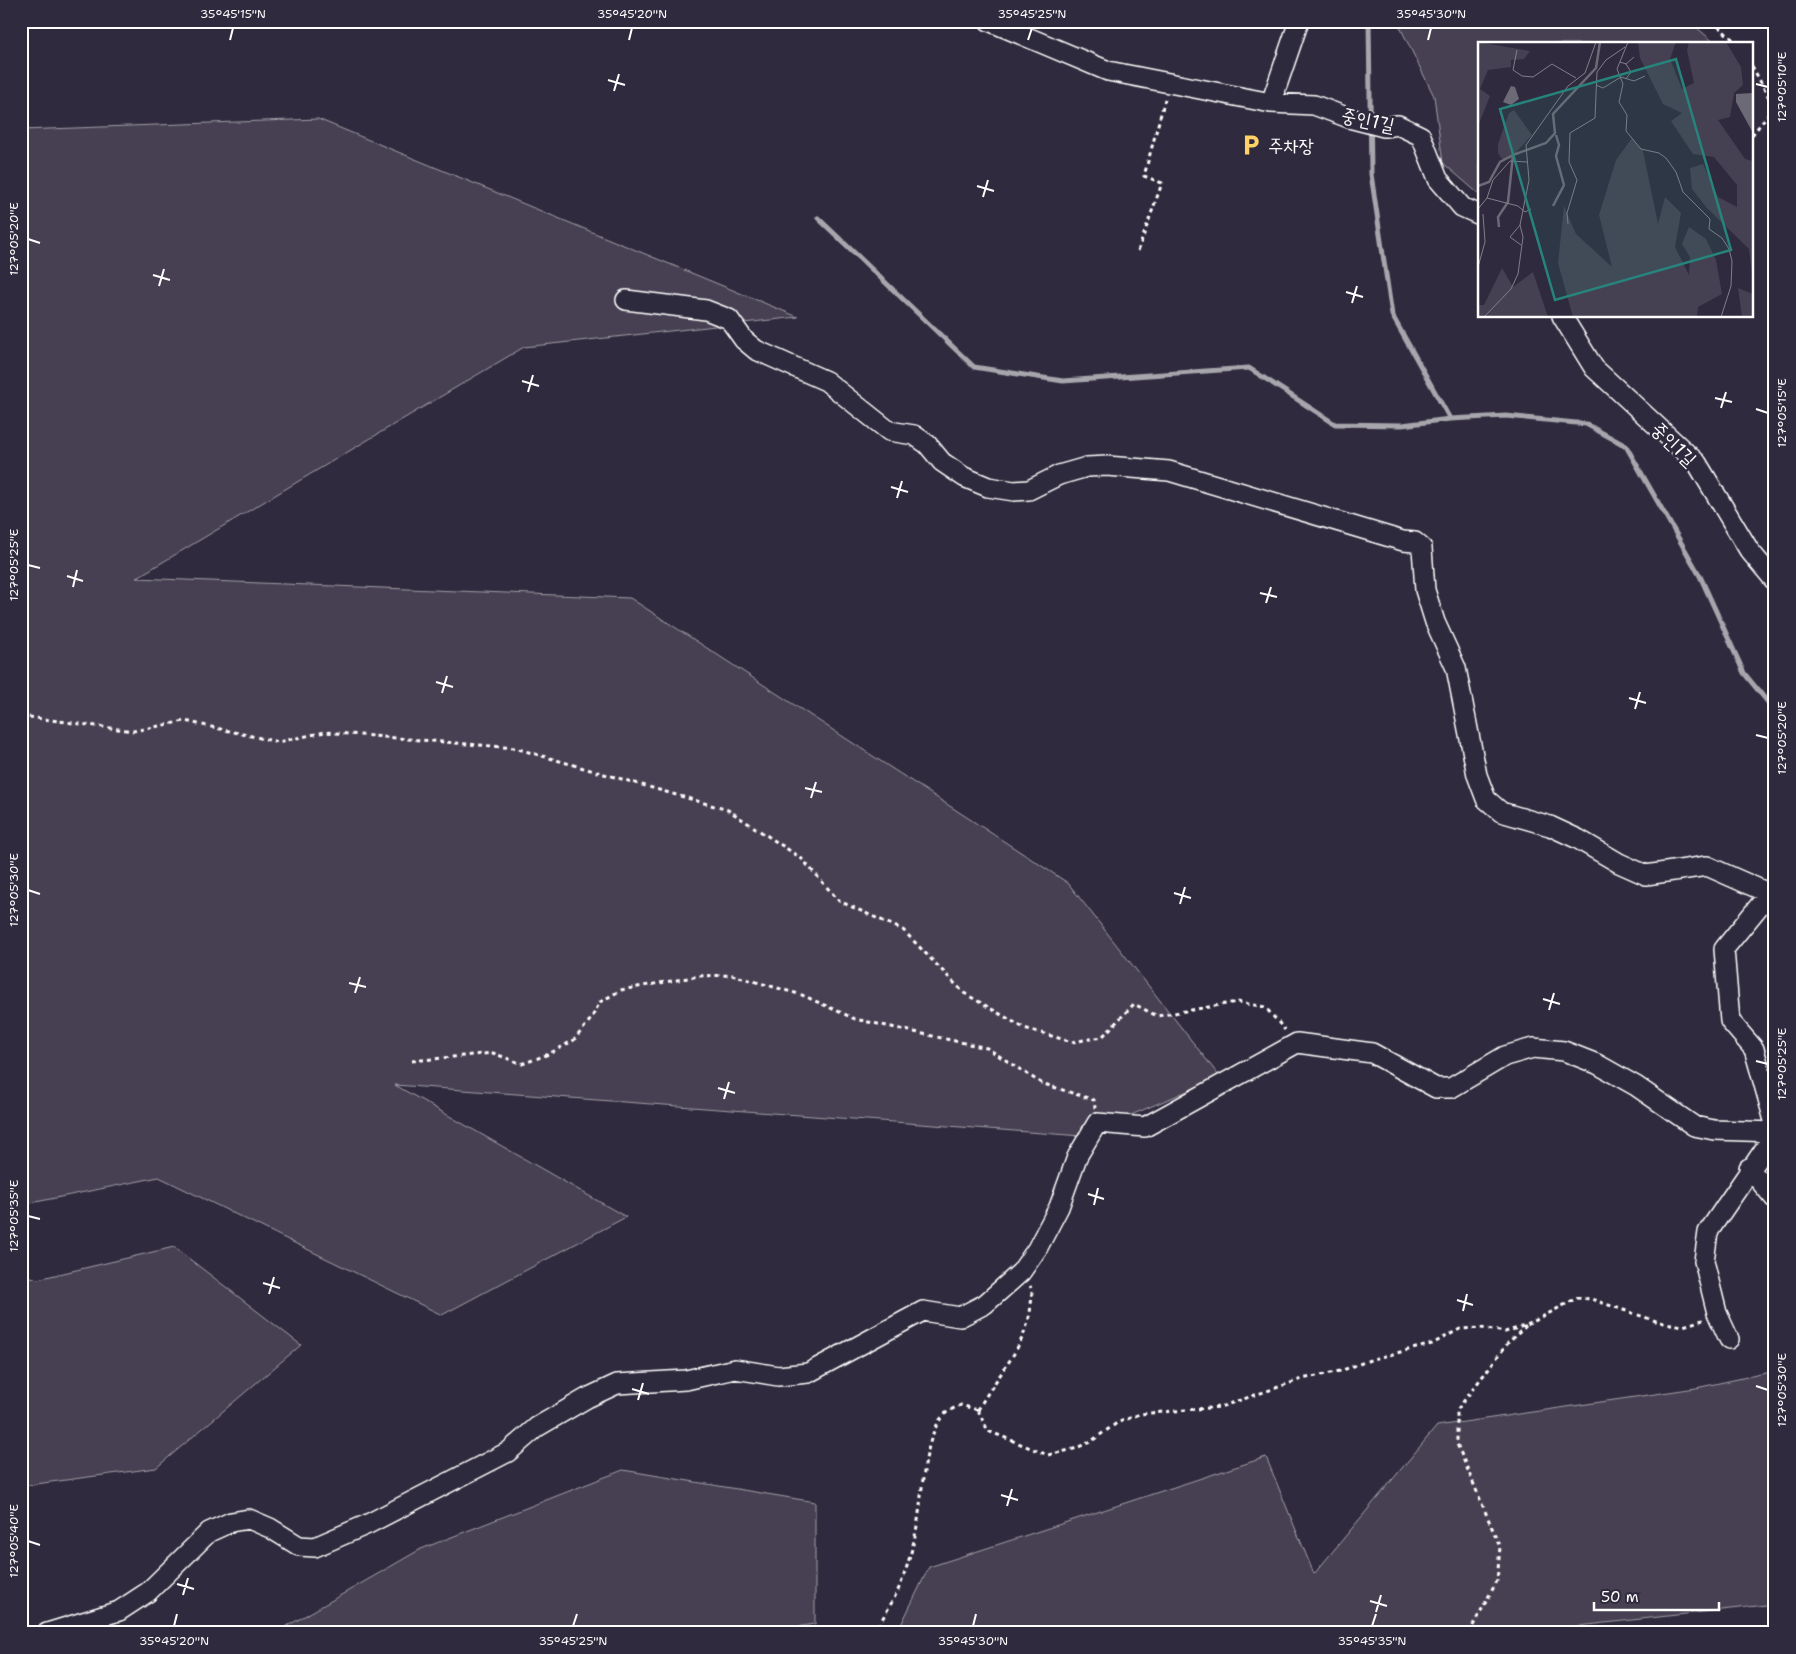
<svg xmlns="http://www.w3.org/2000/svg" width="1796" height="1654" viewBox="0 0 1796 1654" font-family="'Shantell Sans','Poor Story',sans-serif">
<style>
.green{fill:#464152;stroke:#a2a0a8}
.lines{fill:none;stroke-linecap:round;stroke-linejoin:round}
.stream{stroke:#a7a6ad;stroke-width:5}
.street-casing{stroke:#fff;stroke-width:22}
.path{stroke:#fff;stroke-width:3;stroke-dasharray:4 4;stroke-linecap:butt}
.street{stroke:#2f2a3d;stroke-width:19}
.ticks{fill:none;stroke:#fff;stroke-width:2}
.labels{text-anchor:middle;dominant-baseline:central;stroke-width:5;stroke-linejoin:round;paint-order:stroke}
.street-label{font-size:19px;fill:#fff;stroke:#2f2a3d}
.poi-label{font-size:19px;fill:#fff;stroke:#2f2a3d;text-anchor:start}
.inset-river{fill:none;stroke:#6d6a77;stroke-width:2.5}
.inset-road{fill:none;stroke:#827f8b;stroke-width:1}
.view{fill:#27847c;fill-opacity:0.15;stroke:#27847c;stroke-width:2.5}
.inset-edge{fill:none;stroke:#fff;stroke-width:2.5}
.neatline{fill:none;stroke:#fff;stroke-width:2}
.ticks-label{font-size:12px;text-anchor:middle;fill:#fff}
</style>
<rect width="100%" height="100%" fill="#2f2a3d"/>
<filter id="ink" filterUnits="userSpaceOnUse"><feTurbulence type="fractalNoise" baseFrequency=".02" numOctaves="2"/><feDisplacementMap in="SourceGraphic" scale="10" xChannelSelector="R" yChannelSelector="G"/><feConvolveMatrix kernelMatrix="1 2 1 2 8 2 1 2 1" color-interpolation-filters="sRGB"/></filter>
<g filter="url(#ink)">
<path class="green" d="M1395,21H1689L1716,44H1480V195L1443,163L1434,96L1400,27Z
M318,119L798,317L524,347L136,578L630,598L1068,883L1220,1077L1082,1136L395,1085L626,1217L442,1315L159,1177L21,1205V130Z
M174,1247L301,1345L156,1468L21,1486V1274L38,1279Z
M1775,1371V1604L1516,1633H897L929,1567L1266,1457L1314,1574L1437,1426L1696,1388Z
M623,1470L815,1502V1624L758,1633H275L421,1549Z"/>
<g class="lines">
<path class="stream" d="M1369,21L1371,174L1392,315L1450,419L1506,416L1586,424L1626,446L1700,576L1744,673L1775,711
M818,218L974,367L1063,381L1249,368L1335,424L1402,425L1450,419"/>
<g class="street-casing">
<path id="street" d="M989,21L1108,71L1271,103L1314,105L1349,118L1384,127L1398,125L1421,136L1438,179L1462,207L1480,215
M1271,103L1299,21
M626,300L706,310L729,319L744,340L756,350L826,381L889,431L914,435L927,444L942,462L964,477L988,487L1014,491L1029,490L1059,475L1087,467L1107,466L1169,471L1403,541L1415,542L1422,548L1425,590L1435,622L1456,668L1477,775L1486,799L1501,812L1550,826L1578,839L1619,863L1646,875L1707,866L1775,896
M1562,316L1594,368L1697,463L1749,550L1775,581
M1769,894L1724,949L1730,1021L1754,1049L1775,1124
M1749,1168L1775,1199
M1729,1339L1717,1313L1704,1261L1708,1232L1775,1134
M47,1633L119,1611L148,1592L209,1532L231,1522L249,1519L270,1528L299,1546L315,1547L368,1524L508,1452L537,1427L587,1398L617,1384L686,1380L735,1369L778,1376L808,1373L923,1311L960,1317L985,1304L1021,1272L1037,1249L1059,1207L1077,1157L1097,1123L1145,1127L1297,1043L1372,1053L1436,1088H1451L1505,1056L1533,1048L1564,1051L1597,1064L1636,1086L1694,1126L1714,1130L1775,1132"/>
</g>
<path class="path" d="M1712,21L1738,44
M1752,66L1774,107
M1752,135L1774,107
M1138,251L1162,183L1144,176L1165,99
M21,716L133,731L185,721L278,742L325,732L515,748L728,810L801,858L839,901L903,930L964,993L1024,1028L1072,1042L1102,1037L1134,1004L1157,1016L1237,1002L1265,1007L1285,1030
M412,1061L493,1053L522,1064L549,1054L574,1040L591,1019L600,1002L621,990L699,976L732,975L802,995L855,1019L987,1048L1041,1083L1094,1100L1095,1108
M978,1410L988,1431L1048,1455L1074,1449L1090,1442L1117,1423L1140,1414L1220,1407L1302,1379L1340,1371L1373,1359L1432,1344L1460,1329L1481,1328L1505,1332L1527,1325L1577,1298L1591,1299L1659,1322L1683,1326L1703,1320
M978,1410C997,1374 1028,1346 1031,1304C1032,1297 1033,1291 1030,1286
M875,1633C885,1612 897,1597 904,1575C910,1558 915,1539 918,1520C923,1490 923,1442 942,1417C946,1411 955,1408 961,1405L978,1410
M1469,1633L1497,1581L1500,1547L1457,1444V1410L1508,1343L1526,1326"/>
<use href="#street" class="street"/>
</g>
</g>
<path class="ticks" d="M230,40L233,28M629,40L632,28M1028,40L1032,28M1428,40L1431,28M608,80L625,85M1756,84L1768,87M614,91L619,74M977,186L994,191M983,197L988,180M28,239L40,243M153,275L170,280M159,286L164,269M1346,292L1363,297M1352,303L1357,286M522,381L539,386M528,392L533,375M1715,398L1732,402M1721,408L1726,392M1756,409L1768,413M891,487L908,492M897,498L902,481M28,565L40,568M67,576L83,581M73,587L77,570M1260,593L1277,597M1266,603L1271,587M436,682L453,687M442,693L447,676M1629,698L1646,703M1635,709L1640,692M1756,735L1768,738M805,788L822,792M811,798L816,782M28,890L40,894M1174,893L1191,898M1180,904L1185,887M349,983L366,987M355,993L360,977M1543,999L1560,1004M1549,1010L1554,993M1756,1061L1768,1064M718,1088L735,1093M724,1099L729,1082M1088,1194L1104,1199M1094,1205L1098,1188M28,1216L40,1219M263,1283L280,1288M269,1294L274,1277M1457,1300L1473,1305M1463,1311L1467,1294M1756,1386L1768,1390M632,1389L649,1394M638,1400L643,1383M1001,1495L1018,1500M1007,1506L1012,1489M28,1541L40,1545M177,1584L194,1589M183,1595L188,1578M1370,1601L1387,1606M1376,1612L1381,1595M174,1626L177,1614M573,1626L577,1614M973,1626L976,1614M1372,1626L1376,1614"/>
<defs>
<g id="parking-bare" transform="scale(1.725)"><path d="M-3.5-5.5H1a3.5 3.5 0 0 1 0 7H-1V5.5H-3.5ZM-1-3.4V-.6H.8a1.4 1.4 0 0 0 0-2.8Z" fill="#ffd166" stroke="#2f2a3d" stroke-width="2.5" paint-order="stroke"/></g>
</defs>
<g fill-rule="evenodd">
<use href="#parking-bare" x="1251" y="145"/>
</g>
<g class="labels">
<g class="street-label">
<text transform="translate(1368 120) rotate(12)">중인1길</text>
<text transform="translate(1674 444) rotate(44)">중인1길</text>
</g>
<g class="poi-label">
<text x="1268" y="145">주차장</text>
</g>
</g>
<g transform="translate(1478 42)">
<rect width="275" height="275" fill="#2f2a3d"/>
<path d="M0,0L52,9L46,17L33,18V25L10,28L2,47L12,54L0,84ZM160,0H198L192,17L204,47L216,41L209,8L211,0H248L263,25L265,43L256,51L252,75L240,78L267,117L275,119V240L271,207L229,166L214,147L212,126L225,122L240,155L259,165V143L236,115L215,112L193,79L204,71L185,62L162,16ZM36,68L54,93L32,117H24L20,111V102L31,71ZM154,96L165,109L180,182L187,155L203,171L197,205L211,233L212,215L204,202L211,185L228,197L238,218L244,252L220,265L219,275H95L80,221L86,164L98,192L134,225L121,173L138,118ZM24,226L35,245L55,230L70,275H0V263H6ZM260,246L275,252V275H264Z" fill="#464152"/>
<path d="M33,44L37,45L41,57L33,63L25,60ZM275,51V91L258,60V52Z" fill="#6d6a77"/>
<path class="inset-river" d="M0,144L11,140L22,120L35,113M75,164L86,143L78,114L81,103L78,93M21,185L20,175L30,160L35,113L68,101L77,91L75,72L118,26L122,0"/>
<path class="inset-road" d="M150,0L139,27L145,42L141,60L149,73L148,89L163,107L181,111L188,116L198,130L205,150L232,177L231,187L244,196L251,207L254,219L253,244L243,275M39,8L35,28L44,34L55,35L74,22L98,36M142,20L148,22L156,15M148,37L153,30L148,22M118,43L125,46L143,35L156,39L167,34M9,156L40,164L47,170L53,167M0,167L9,156L15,138L32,119L49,120M90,182L89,171L99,138L91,120L92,91L117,76L119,30L128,18L147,5M42,183L32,195L43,203M0,225L7,200L5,172M6,275L33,247L40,232L45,195L42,183L51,138L48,103L90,44L107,31L118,0"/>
<path class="view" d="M198,17L253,208L77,258L22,67Z"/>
<rect width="275" height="275" class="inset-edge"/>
</g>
<rect width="1796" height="1654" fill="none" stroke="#2f2a3d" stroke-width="55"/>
<path d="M1594 1602v8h125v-8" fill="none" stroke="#ffffff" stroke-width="2.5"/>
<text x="1601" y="1602" font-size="15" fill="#ffffff" stroke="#2f2a3d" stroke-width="4" paint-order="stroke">50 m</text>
<rect x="28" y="28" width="1740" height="1598" class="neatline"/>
<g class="ticks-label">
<text x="233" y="18">35°45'15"N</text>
<text x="632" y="18">35°45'20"N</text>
<text x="1032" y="18">35°45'25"N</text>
<text x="1431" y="18">35°45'30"N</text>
<text transform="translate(1782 87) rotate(-90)" y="4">127°05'10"E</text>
<text transform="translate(14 239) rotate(-90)" y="4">127°05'20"E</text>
<text transform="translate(1782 413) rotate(-90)" y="4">127°05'15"E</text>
<text transform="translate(14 565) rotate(-90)" y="4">127°05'25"E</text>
<text transform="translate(1782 738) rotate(-90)" y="4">127°05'20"E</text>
<text transform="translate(14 890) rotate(-90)" y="4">127°05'30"E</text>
<text transform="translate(1782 1064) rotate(-90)" y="4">127°05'25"E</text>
<text transform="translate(14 1216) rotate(-90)" y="4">127°05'35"E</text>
<text transform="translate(1782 1390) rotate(-90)" y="4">127°05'30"E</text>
<text transform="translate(14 1541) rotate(-90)" y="4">127°05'40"E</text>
<text x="174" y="1645">35°45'20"N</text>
<text x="573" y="1645">35°45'25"N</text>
<text x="973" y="1645">35°45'30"N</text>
<text x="1372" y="1645">35°45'35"N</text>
</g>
</svg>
